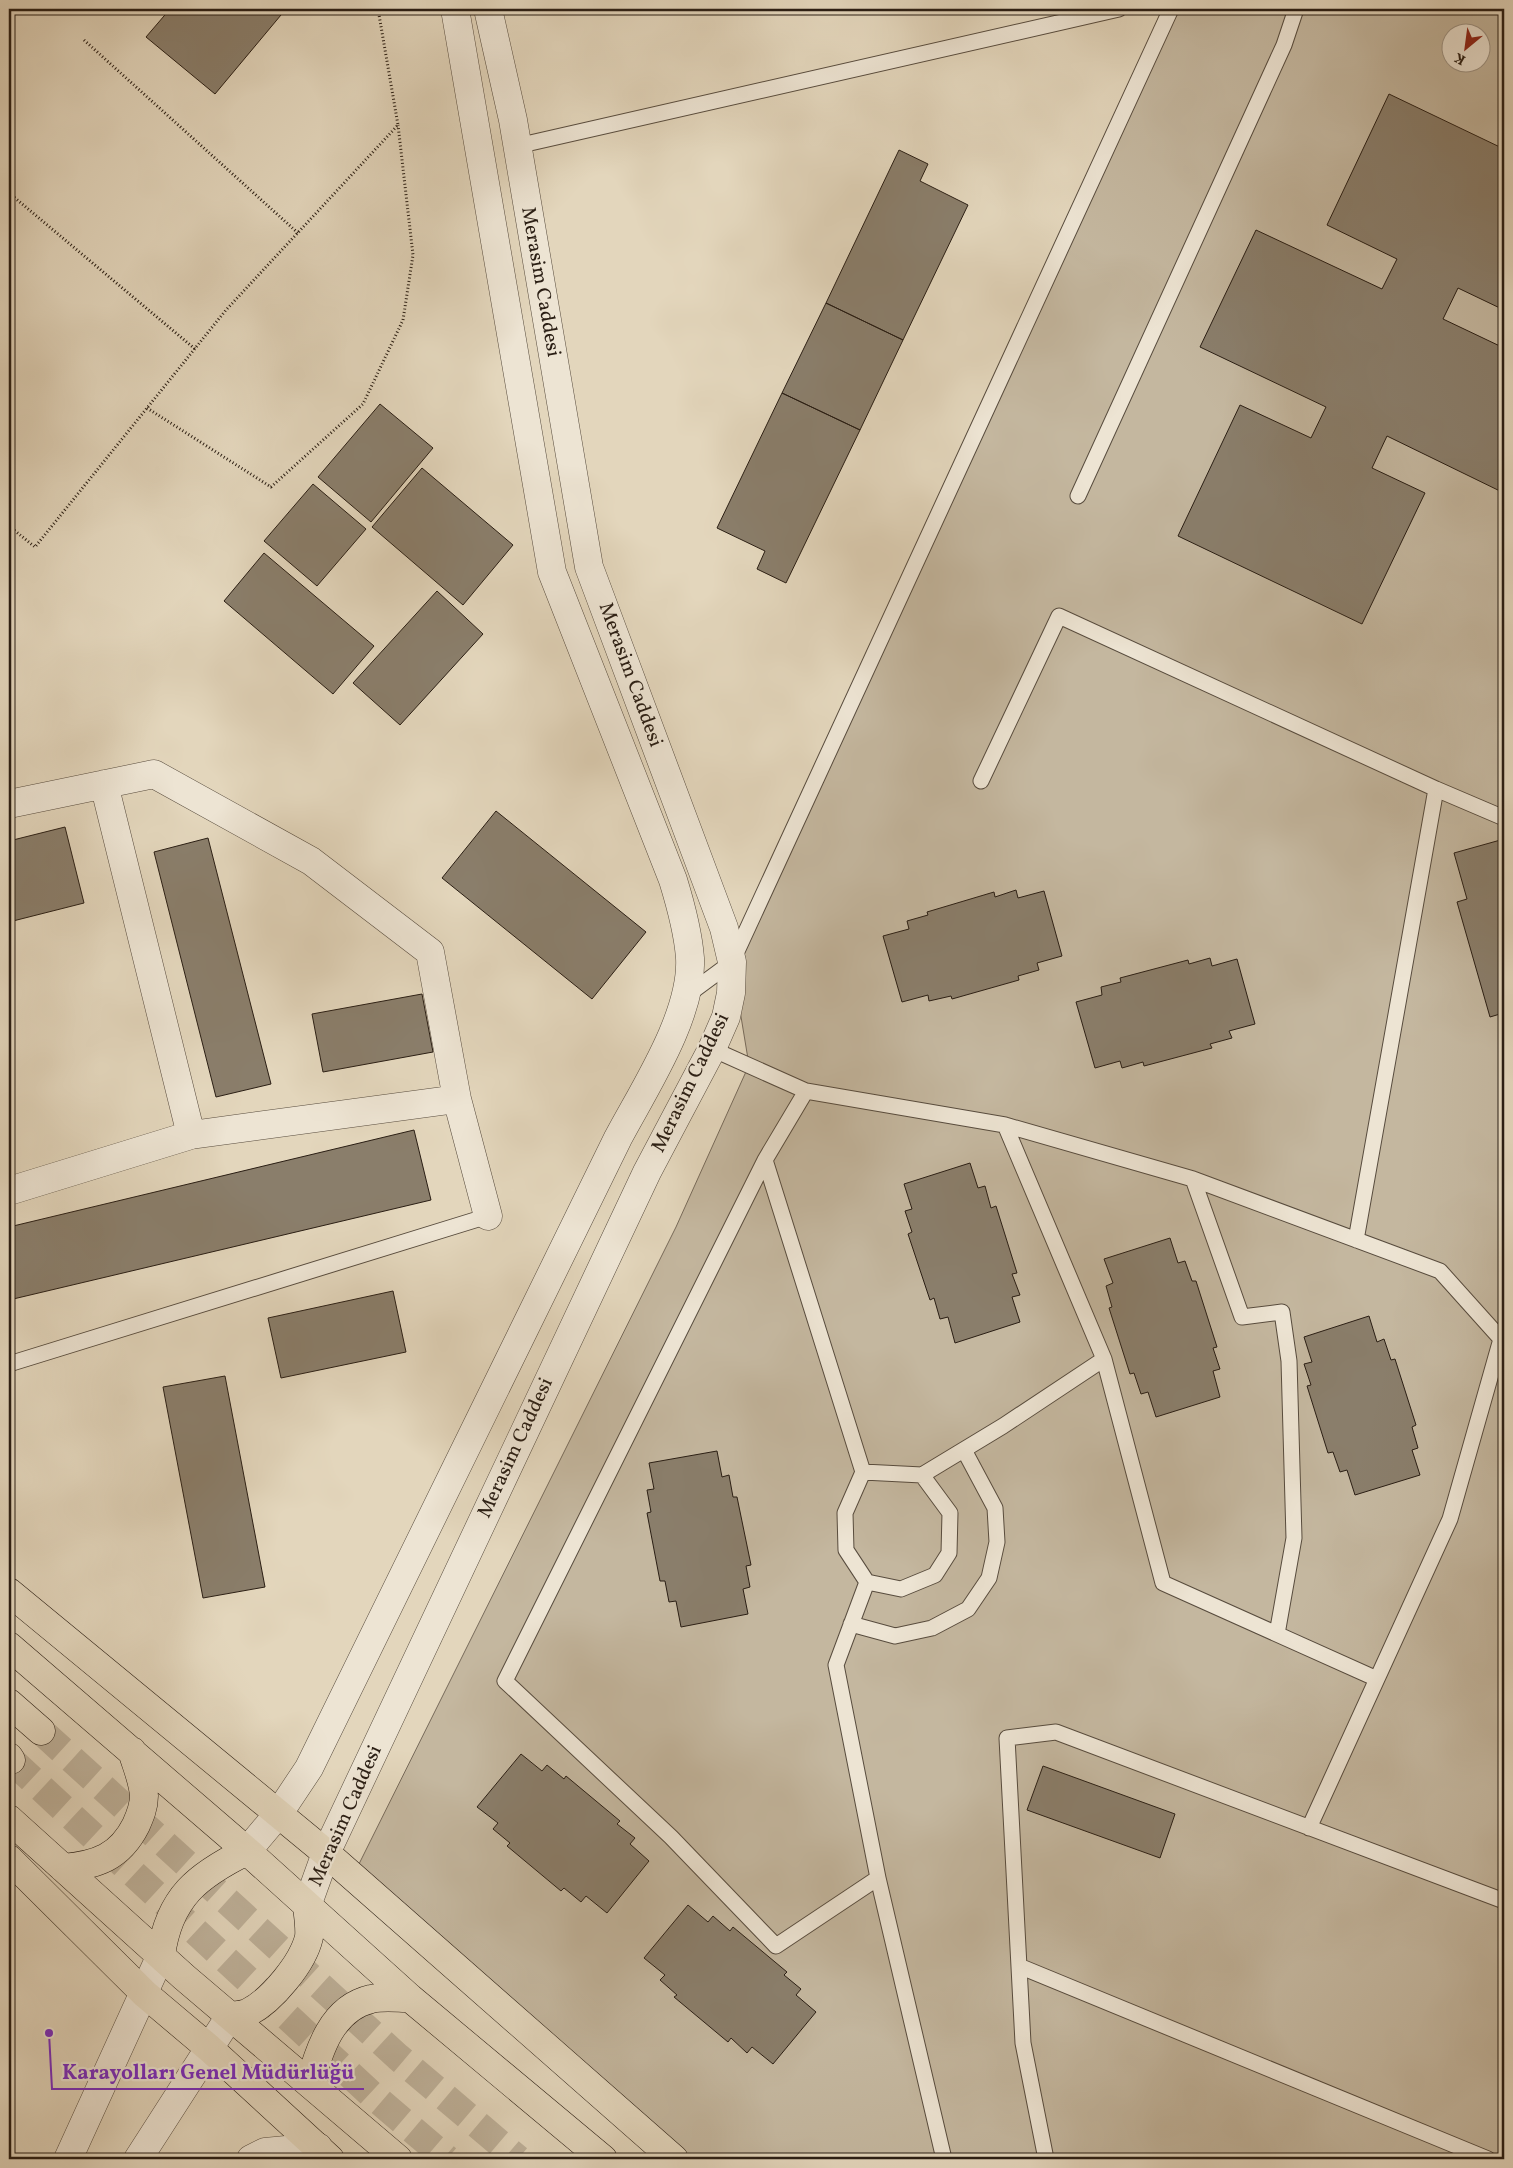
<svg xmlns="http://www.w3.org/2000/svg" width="1513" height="2168" viewBox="0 0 1513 2168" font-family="Vollkorn,serif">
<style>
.green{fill:#c4b79f;stroke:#776a5a;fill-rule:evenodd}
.building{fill:#8a7e6b;stroke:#2a1e14}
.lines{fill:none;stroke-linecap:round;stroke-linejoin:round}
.primary-tunnel{stroke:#beb19a;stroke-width:28;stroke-dasharray:28 14;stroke-linecap:butt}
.service-casing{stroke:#584c3e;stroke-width:17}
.minor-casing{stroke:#584c3e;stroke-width:29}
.tertiary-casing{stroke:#584c3e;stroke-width:29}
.primary-casing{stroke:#2a1e14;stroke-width:29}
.path{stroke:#2a1e14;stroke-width:3;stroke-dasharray:1 2.5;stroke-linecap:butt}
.service{stroke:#ede4d3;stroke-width:15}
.minor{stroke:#ede4d3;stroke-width:28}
.tertiary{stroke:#ede4d3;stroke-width:28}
.primary{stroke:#e3d6bc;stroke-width:28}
.labels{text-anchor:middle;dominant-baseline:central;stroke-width:4.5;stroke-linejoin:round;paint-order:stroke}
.street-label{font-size:20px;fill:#2a1e14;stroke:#ede4d3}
.leader{fill:none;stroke:#7b2cbf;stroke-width:2}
.callout-dot{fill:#7b2cbf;stroke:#ede4d3;stroke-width:2}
.callout-label{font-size:21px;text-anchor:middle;font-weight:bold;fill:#7b2cbf;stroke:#ede4d3;stroke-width:4.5;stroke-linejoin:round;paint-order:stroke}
</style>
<rect width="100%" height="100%" fill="#e3d6bc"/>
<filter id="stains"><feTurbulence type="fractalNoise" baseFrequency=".004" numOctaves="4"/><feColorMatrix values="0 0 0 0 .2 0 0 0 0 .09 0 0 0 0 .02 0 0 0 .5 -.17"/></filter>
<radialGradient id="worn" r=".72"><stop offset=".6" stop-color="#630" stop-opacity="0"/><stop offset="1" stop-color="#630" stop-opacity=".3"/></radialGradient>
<path class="green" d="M1171,9H1504V2159H674L353,1876L676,1227L749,1065L732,962ZM1450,32H1480V62H1450Z"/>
<path class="building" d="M170,9H286L215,94L146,37Z
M1389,94L1504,149V310L1458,288L1443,319L1504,348V493L1387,436L1372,468L1425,493L1362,624L1178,536L1240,405L1311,438L1326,407L1200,347L1256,230L1382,289L1397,259L1327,225Z
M899,150L928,164L920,181L968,205L903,340L826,303Z
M826,303L903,340L860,430L782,393Z
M782,393L860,430L786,583L757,569L765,551L717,528Z
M380,404L433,448L371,522L318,477Z
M422,468L513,545L463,605L372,527Z
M313,484L366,529L317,586L264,541Z
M264,553L374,646L333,694L224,601Z
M437,591L483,634L400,725L353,683Z
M496,811L646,932L592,999L442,878Z
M65,827L84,903L9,922V841Z
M208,838L271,1084L216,1097L154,852Z
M1504,839V1029L1500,1014L1490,1017L1457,902L1467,899L1454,853Z
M1016,890L1018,898L1044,891L1062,956L1037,963L1039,970L1018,976L1019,980L952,999L951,996L929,1001L928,995L902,1002L883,936L909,929L907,921L928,915L927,912L994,892L995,897Z
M1210,958L1212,966L1237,959L1255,1024L1229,1031L1232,1038L1210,1044L1212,1048L1144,1066L1143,1062L1122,1068L1120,1061L1095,1068L1076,1002L1102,995L1101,987L1121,982L1120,978L1188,960L1189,964Z
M422,994L433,1052L323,1072L312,1014Z
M414,1130L431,1200L9,1300V1227Z
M970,1163L978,1188L985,1186L991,1208L996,1206L1017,1273L1012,1274L1020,1295L1012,1297L1020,1322L955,1343L948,1317L940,1319L934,1298L930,1300L908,1234L912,1232L905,1211L912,1209L904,1184Z
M1170,1238L1178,1263L1185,1261L1192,1281H1196L1217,1347L1213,1348L1220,1369L1213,1371L1220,1397L1156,1417L1148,1392L1141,1394L1134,1373L1130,1374L1109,1308L1112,1307L1106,1286L1113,1283L1104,1259Z
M393,1291L406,1352L281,1378L268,1318Z
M1369,1316L1377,1342L1384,1339L1391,1360L1395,1359L1416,1425L1412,1427L1418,1448L1412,1450L1420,1475L1355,1495L1347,1470L1340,1472L1333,1452L1328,1453L1307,1386L1311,1385L1304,1364L1312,1362L1304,1337Z
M225,1376L265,1587L203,1598L163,1387Z
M717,1451L722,1477L729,1475L733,1497H737L751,1565L746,1566L750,1587L743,1589L748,1614L681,1627L676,1601L669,1602L665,1581H660L647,1513L651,1512L647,1490L654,1489L649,1463Z
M521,1754L542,1771L547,1765L564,1779L566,1776L620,1821L617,1824L635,1838L630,1844L649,1861L607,1913L586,1896L581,1902L564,1888L561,1891L507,1846L510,1843L493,1829L498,1823L477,1807Z
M1043,1766L1175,1814L1160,1858L1027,1810Z
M688,1905L708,1922L713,1916L730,1931L733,1927L787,1972L784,1975L801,1989L796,1995L816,2012L773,2064L752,2047L747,2053L731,2038L728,2042L674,1997L677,1995L660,1980L665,1975L644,1958Z"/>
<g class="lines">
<path class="primary-tunnel" d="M41,1731L398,2057L518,2159
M11,1760L372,2095L447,2159"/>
<g class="service-casing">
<path id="service" d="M517,146L1119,9
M1078,496L1284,45L1296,9
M981,781L1059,616L1436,789L1504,818
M686,996L732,962L1171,9
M712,1049L806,1091
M1005,1125L1104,1359
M765,1160L863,1472L845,1513L846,1550L867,1582L901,1589L935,1575L949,1553L950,1513L922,1475L1003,1426L1104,1359L1163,1583L1377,1679
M1193,1179L1242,1317L1282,1312L1289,1361L1294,1538L1277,1634
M1356,1240L1436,789
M9,1364L488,1216
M863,1472L922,1475
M867,1582L836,1665L878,1878
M851,1624L895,1636L932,1628L968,1609L989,1578L997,1542L995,1508L964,1450
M1019,1966L1488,2159
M944,2159L878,1878L776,1946L671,1837L505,1681L765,1160L806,1091L1005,1125L1193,1179L1440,1271L1501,1339L1450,1519L1309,1828
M1046,2159L1023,2043L1007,1738L1056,1732L1504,1901"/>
</g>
<g class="minor-casing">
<path id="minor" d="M9,804L154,774L311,861L430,952L457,1099L488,1216
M191,1135L457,1099
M9,1191L191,1135L104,784
M247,1851L279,1813L309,1768L618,1138C644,1089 693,1015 690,958C688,931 681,906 673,880L552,572L455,9
M307,1906L326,1853L647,1172L712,1049L726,1017L731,993L732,962L724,928L589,567L513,120L488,9"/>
</g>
<g class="tertiary-casing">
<path id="tertiary" d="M68,2159L161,1955
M138,2159L230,2016
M251,2159L265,2152L318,2147"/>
</g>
<g class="primary-casing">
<path id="primary" d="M9,1592L326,1853L674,2159
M9,1646L247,1851L410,1998L603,2159
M9,1703L41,1731
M9,1757L11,1760
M9,1819L184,1977L398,2159
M9,1859L145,1994L209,2048L330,2159
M63,1868C97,1865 120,1857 136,1825C140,1816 144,1807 144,1796C143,1780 136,1765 132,1751
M161,1955C169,1897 198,1875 247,1851
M230,2016C236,2015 244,2015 249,2012C272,2000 303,1963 309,1937C310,1928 308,1915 307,1906
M310,2083C319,2050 332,2008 371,1999C382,1996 398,1998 410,1998"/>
</g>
<path class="path" d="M84,40L298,233
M9,193L195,349
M147,408L271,487L363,404L403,320L413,255L398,125
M9,526L35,547L226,310L398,125L378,9"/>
<use href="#service" class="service"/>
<use href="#minor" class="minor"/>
<use href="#tertiary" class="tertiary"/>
<use href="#primary" class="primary"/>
</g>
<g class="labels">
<g class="street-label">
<text transform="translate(540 282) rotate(80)">Merasim Caddesi</text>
<text transform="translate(630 675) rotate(70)">Merasim Caddesi</text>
<text transform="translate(691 1083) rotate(-64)">Merasim Caddesi</text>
<text transform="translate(516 1448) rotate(-65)">Merasim Caddesi</text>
<text transform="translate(346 1816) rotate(-66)">Merasim Caddesi</text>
</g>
</g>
<path class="leader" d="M49 2033L52 2089H364"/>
<circle class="callout-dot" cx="49" cy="2033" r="5"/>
<g class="callout-label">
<text x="208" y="2079">Karayolları Genel Müdürlüğü</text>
</g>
<rect width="1513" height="2168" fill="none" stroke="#e3d6bc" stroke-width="30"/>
<rect x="10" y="10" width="1493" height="2148" fill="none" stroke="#2a1e14" stroke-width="2.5"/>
<rect x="15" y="15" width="1483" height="2138" fill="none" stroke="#2a1e14"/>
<g transform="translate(1466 48) rotate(209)"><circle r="24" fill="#ede4d3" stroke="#9f9587"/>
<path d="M0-4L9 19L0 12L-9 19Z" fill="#8f2418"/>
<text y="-8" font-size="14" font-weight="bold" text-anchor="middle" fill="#2a1e14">K</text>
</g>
<rect width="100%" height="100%" filter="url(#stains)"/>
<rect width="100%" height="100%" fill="url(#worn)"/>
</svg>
